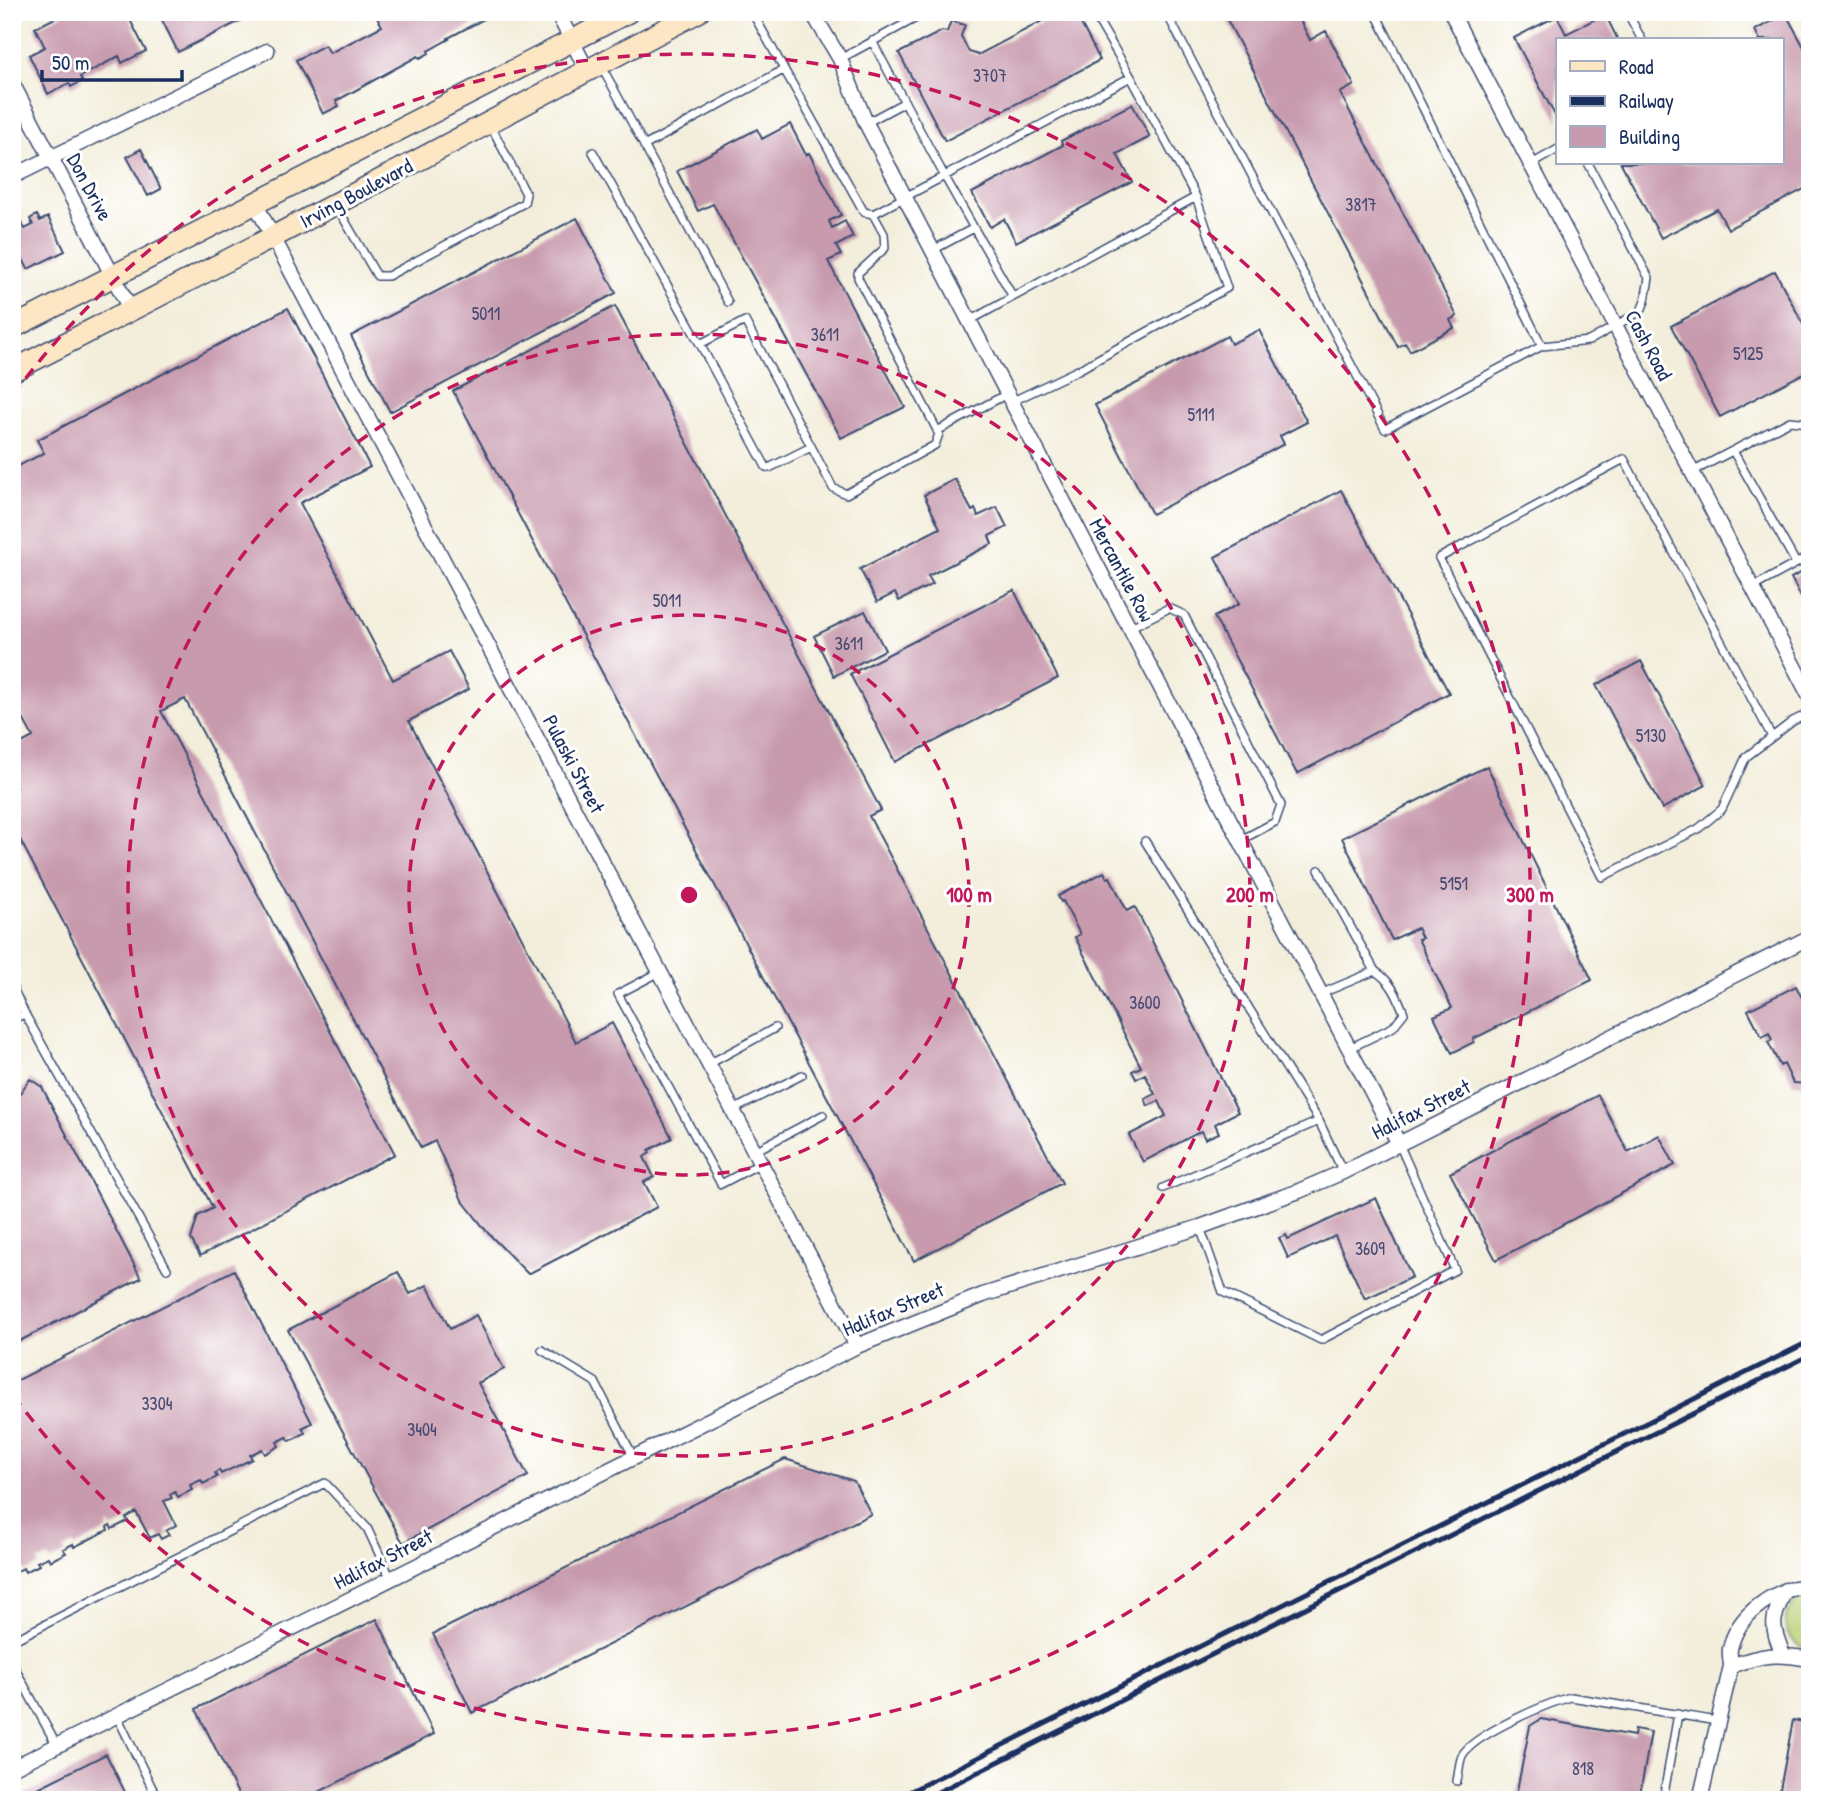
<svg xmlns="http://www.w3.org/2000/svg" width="1822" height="1812" viewBox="0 0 1822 1812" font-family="'Patrick Hand',sans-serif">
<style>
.green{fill:#bacf73;stroke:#6a7f68;stroke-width:2}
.building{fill:#c79aad}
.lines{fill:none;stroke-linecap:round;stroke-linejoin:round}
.lane-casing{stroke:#3b4c71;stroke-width:10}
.street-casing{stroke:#3b4c71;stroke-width:17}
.secondary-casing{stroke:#3b4c71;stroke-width:24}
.lane{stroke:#fff;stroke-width:7}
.street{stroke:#fff;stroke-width:14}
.secondary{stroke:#fce6c4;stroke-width:21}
.rail{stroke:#1b2f5e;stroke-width:5}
.ring{fill:none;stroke:#c2185b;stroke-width:3.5;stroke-dasharray:12 9}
.labels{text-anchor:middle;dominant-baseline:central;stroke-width:6;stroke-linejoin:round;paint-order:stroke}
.number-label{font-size:18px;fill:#464a72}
.street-label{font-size:21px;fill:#1b2f5e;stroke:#fff}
.centre{fill:#c2185b;stroke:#fff;stroke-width:3.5}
.ring-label{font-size:21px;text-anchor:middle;font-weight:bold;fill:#c2185b;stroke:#fff;stroke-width:6;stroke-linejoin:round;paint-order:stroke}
</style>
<rect width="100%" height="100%" fill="#fff"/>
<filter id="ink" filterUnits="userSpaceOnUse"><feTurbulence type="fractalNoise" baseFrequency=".0143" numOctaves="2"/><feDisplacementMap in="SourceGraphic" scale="14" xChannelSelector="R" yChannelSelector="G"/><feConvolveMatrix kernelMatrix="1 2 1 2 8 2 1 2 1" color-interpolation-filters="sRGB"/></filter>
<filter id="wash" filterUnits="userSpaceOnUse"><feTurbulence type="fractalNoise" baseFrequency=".00686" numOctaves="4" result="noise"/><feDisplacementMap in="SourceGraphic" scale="28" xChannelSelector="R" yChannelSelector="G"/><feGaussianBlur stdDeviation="1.57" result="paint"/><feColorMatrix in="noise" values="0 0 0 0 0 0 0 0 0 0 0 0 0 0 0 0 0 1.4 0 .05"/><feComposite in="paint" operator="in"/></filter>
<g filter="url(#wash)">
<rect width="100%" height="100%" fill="#f3eedb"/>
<path class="green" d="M1810,1595V1650C1777,1641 1778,1604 1810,1595Z"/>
<g id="blocks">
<path class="building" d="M62,12H126L146,51L122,63L119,56L80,77L82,81L71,87L69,83L48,94L29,55L45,47L35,28L63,14Z
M158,12H241L244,19L178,52Z
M381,12H497L448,38L449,39L428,51L429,53L420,58L418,56L336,101L339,106L323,114L296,60L325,45L330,53L382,26L376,15Z
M1059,12H1075L1100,60L945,141L899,53L942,31L947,32L951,21L965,25L961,36L969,52L978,55Z
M1223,12H1296L1310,40L1326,31L1354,85L1340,93L1457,316L1450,320L1454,328L1410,351L1405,343L1398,347Z
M1605,14L1618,40H1558V121L1514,38L1557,16L1566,34Z
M1786,14L1810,58V186L1728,229L1717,209L1661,238L1621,163H1782V40H1760L1755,30Z
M1132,104L1150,137L1117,154L1132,182L1016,242L1004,219L990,227L972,193L1063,145L1061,141Z
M790,124L806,155L809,153L841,215L829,221L832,228L845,221L853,237L836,246L841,255L828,261L905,407L841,438L713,204L698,211L677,171L757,129L762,139Z
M141,149L161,189L148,196L127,157Z
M37,215L40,221L48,217L65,251L28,269L12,238L16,234L12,224L20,220L25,229L33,225L30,219Z
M577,218L616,293L390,412L351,336Z
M1775,271L1810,337V370L1720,417L1671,326Z
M615,306L881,810L869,816L1062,1183L914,1261L453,391Z
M288,308L370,467L300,503L393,680L449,651L469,689L409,721L576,1042L612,1023L672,1138L649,1150L650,1153L644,1157L654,1177L644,1182L657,1207L528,1274L488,1233L462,1200L435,1141L421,1148L185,699L161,711L395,1154L200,1256L191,1239L198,1216L213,1208L15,830L12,831V789L16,787L12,779V748L33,737L12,698V469L44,453L37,440Z
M1259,330L1307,422L1280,436L1284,444L1152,514L1095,405L1227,336L1231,344Z
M955,479L972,511L975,509L978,516L997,507L1007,527L989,536L992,544L928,576L933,584L899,601L895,593L877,602L860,569L940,528L924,495Z
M1341,490L1449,693L1297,774L1214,617L1239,604L1215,557Z
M1810,568V614L1791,578Z
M1014,590L1058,678L895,762L850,674Z
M865,611L885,650L834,676L814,636Z
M1641,661L1706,785L1662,809L1596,685Z
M1487,766L1592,980L1473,1039L1474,1042L1452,1053L1434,1016L1452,1008L1418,939L1422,938L1417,928L1392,940L1342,838Z
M1104,872L1107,878L1110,877L1127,911L1135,907L1238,1112L1215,1124L1219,1133L1205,1139L1201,1131L1143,1162L1129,1135L1166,1116L1159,1101L1148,1106L1145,1099L1155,1094L1145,1074L1136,1079L1132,1071L1141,1067L1075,937L1080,934L1063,901L1061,902L1058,896Z
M1796,986L1806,1006L1810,1004V1084L1793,1083L1784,1064L1780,1066L1768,1042L1772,1040L1769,1033L1762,1037L1748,1010Z
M30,1079L42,1087L141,1278L12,1345V1104Z
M1598,1095L1628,1152L1659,1135L1675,1165L1496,1260L1450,1173Z
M1376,1198L1412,1277L1365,1299L1335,1236L1288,1258L1279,1238L1286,1235L1288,1239Z
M234,1270L312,1423L302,1428L305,1433L290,1441L287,1437L277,1442L279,1446L265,1454L262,1449L250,1455L252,1459L221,1474L219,1470L215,1473L217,1477L203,1484L201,1480L190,1485L192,1490L178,1497L175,1492L170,1495L172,1498L164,1501L176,1525L166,1531L169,1535L161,1539L158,1534L150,1538L136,1512L126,1518L128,1521L112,1529L110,1525L107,1527L108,1530L74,1547L73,1544L63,1549L66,1553L50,1561L48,1557L37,1562L39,1565L25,1572L23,1568L12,1574V1383Z
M398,1272L410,1294L427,1285L450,1329L476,1315L504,1369L478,1383L528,1476L403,1543L288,1330Z
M785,1459L854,1481L871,1514L472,1713L433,1634Z
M377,1619L434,1734L303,1800H241L196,1709Z
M1541,1719L1634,1736L1635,1729L1651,1732L1639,1800H1515L1530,1726Z
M1793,1720L1810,1723V1800H1778Z
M106,1754L129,1800H14Z"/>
</g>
</g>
<g filter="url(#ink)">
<use href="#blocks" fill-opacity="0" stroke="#3b4c71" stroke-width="2"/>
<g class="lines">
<g class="lane-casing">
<path id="lane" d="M752,12L864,212L873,214L1131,77L1093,12
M1166,12L1385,429L1542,346
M1375,12L1542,346L1589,341L1641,311L1645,301L1649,278L1588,163
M1627,12L1642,40
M1809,12L1810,13
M872,41L945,177L1013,297
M840,59L927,12
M602,67L728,302
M866,123L905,102
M644,146L783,70
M593,152L700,344L745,321L833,488L846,494L935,445L939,434L858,278V273L885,248L884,234L873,214
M1530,165L1558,149
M337,207L377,276H388L524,203L526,194L491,126
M933,250L974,228
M969,321L1196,197
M700,344L766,467L769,468L811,447
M1011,402L1078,370L1227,288L1196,197L1131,77
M937,431L1007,394
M1733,451L1796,563
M1692,472L1790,421L1810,423
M1753,587L1810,556
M1129,628L1169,608L1184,615L1281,805L1275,822L1241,840
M1772,737L1624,459L1439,558L1602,877L1698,829L1722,809L1746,757L1793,721L1810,713
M1145,841L1319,1121L1343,1172
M1319,870L1375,971
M660,972L618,994L721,1184L761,1163
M12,986L25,1014
M1320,994L1375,971C1391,981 1397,995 1404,1013L1393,1027L1348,1049
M12,1019L25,1014L167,1269
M709,1064L775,1028
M733,1110L802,1075
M755,1151L823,1115
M1163,1188L1319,1121
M1200,1227L1223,1292L1321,1340L1455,1270L1399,1144
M542,1350L595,1382L633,1456
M12,1641L325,1483L367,1528L391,1579
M12,1663L57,1746
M1678,1714L1664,1794L1690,1800
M117,1716L158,1800
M1457,1781C1459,1773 1459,1760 1463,1754C1476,1734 1547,1703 1571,1697L1717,1721"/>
</g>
<g class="street-casing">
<path id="street" d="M557,12L587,70
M812,12L840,59L866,123L1399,1144
M1451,12L1810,697
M12,83L130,309
M12,177L267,51
M255,203L857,1346
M1783,1654C1770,1624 1772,1620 1785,1590
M1731,1666C1764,1654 1775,1653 1810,1659
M12,1768L857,1346L983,1295L1200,1227L1299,1191L1343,1172L1810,937
M1700,1800L1731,1666C1731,1661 1729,1654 1730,1649C1737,1614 1776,1587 1810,1586"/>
</g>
<g class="secondary-casing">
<path id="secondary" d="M12,328L628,12
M12,371L273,237L698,12"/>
</g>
<use href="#lane" class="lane"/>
<use href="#street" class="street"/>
<use href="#secondary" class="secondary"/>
<path class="rail" d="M893,1800L1810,1341
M922,1800L1810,1355"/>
</g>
</g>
<g class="ring">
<circle cx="689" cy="895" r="280"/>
<circle cx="689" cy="895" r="561"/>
<path d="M13 395A841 841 0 1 1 13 1395"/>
</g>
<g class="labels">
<g class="number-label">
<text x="990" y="75">3707</text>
<text x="1361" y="204">3817</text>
<text x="486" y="313">5011</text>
<text x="825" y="334">3611</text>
<text x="1748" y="353">5125</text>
<text x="1201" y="414">5111</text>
<text x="667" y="600">5011</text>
<text x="849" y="643">3611</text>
<text x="1651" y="735">5130</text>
<text x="1454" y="883">5151</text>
<text x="1145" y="1002">3600</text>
<text x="1370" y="1248">3609</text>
<text x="157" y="1403">3304</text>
<text x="422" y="1429">3404</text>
<text x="1583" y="1768">818</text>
</g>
<g class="street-label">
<text transform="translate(90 187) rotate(62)">Don Drive</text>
<text transform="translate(356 193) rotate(-28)">Irving Boulevard</text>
<text transform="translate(1649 345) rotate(62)">Cash Road</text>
<text transform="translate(1122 570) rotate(62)">Mercantile Row</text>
<text transform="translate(574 764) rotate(62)">Pulaski Street</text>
<text transform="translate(1421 1109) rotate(-27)">Halifax Street</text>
<text transform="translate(893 1309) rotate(-23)">Halifax Street</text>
<text transform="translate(383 1559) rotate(-27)">Halifax Street</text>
</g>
</g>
<circle cx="689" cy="895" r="10" class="centre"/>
<g class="ring-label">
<text x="969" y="902">100 m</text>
<text x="1250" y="902">200 m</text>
<text x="1530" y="902">300 m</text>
</g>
<rect width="1822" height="1812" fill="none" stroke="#fff" stroke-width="42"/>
<rect x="1556" y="38" width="228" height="126" fill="#ffffff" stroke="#a4acbf" stroke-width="2"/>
<rect x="1570" y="61" width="35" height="10" fill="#fce6c4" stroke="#a4acbf" stroke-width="2"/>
<text x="1619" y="74" font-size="21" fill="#1b2f5e">Road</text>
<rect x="1570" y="96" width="35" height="10" fill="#1b2f5e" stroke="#a4acbf" stroke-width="2"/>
<text x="1619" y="108" font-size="21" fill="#1b2f5e">Railway</text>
<rect x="1570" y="126" width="35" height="21" fill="#c79aad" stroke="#a4acbf" stroke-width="2"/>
<text x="1619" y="144" font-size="21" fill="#1b2f5e">Building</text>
<path d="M42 70v10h140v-10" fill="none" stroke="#1b2f5e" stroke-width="3.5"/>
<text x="52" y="70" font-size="21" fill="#1b2f5e" stroke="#ffffff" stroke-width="5" paint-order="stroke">50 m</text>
</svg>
